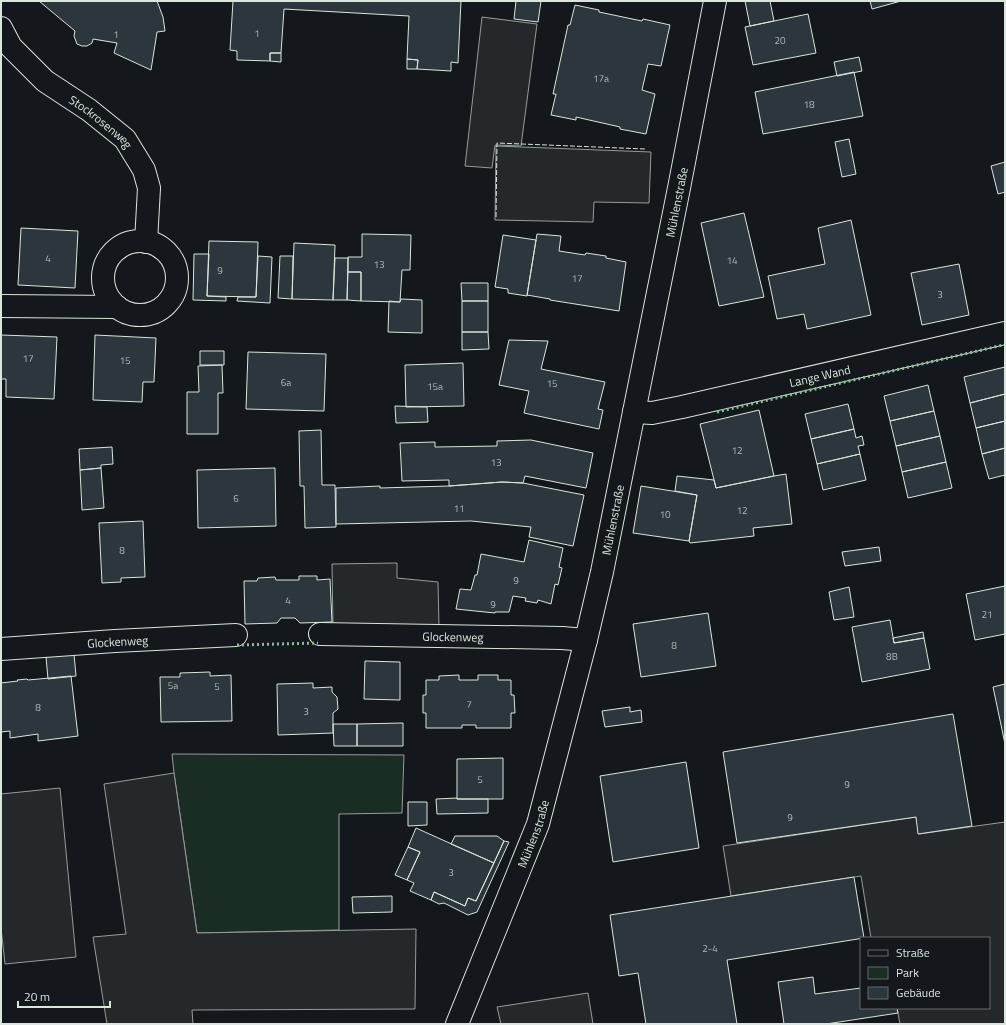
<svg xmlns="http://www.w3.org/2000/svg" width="1006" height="1025" viewBox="0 0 1006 1025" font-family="'Titillium Web',sans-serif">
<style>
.green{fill:#1a2d24;stroke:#939e99}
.parking{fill:#24282b;stroke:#939e99}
.building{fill:#2c363c;stroke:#d8e6dc}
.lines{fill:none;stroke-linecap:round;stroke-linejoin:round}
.minor-casing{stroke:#d8e6dc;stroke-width:24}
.minor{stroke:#14181c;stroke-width:22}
.hedge{stroke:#8ac095;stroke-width:3;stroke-dasharray:2 3;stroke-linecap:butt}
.fence{stroke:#d8e6dc;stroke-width:1;stroke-dasharray:5 2;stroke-linecap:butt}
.labels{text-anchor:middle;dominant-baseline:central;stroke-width:3;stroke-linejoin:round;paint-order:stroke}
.number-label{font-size:10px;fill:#adbab4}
.street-label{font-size:12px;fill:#d8e6dc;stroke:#14181c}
</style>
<rect width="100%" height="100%" fill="#14181c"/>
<path class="green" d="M172,754L404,755L402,813L339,814V930L197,933L174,773Z"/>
<path class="parking" d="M482,17L537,24L521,146L495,145L492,168L465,166Z
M496,146L651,152L649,203L594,202L593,222L495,220Z
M397,563V578L438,582L439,627H333L332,564Z
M174,773L197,933L416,929L415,1009L192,1010L193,1024H107L93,937L126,934L104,784Z
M60,788L76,957L5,964L1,928V794Z
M916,817L919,834L1005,822V1024H900L897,1008H989V938H871L861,876L731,896L723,846Z
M588,993L593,1024H501L497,1007Z"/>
<path class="building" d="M39,1H157L163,17L165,31L157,32L151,70L114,53L117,43L93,39L92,43L87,46H82L77,44L74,36L75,31Z
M233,1H461L458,63L451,62V71L417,69L418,60L407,59L409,16L284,9L281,53H270V61L237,60V51L230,50Z
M516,1H541L538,22L514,19Z
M745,1H770L774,21L750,26Z
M870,1H901L872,9Z
M575,5L599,10V12L642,21L643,19L670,25L661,66L648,64L642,90L655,94L646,134L620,129V127L576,117V120L551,115L556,94H553L568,25H570Z
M808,14L816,53L753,65L745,27Z
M270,53H281V62L270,61Z
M859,57L862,71L837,76L834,62Z
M407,59L418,60L417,69H407Z
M854,72L863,116L763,134L755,92Z
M849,139L856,174L842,177L835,142Z
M1005,162V192L998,194L991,166Z
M744,213L764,297L719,306L701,223Z
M851,220L871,315L807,329L804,314L777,319L768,276L825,264L818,228Z
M21,228L78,231L75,288L18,285Z
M362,234L411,235L410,270H402L400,302L361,301V272H348V257H362Z
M537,234L561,236L559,251L585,255L586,253L606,256V258L626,262L619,311L550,300V299L527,295Z
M503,235L536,240L527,296L508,293V289L495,287Z
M209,241L258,242L256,297L207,296Z
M294,243L335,245L333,300L292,299Z
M194,254H209L207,296L226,297V301L193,300Z
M258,256L272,257L270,303L237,301L238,297H256Z
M280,256H293L292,299L278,298Z
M335,258H348L347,300H333Z
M959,264L969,315L922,325L911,273Z
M348,272H361V301L347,300Z
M461,283H488V301H462Z
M401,299L422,300V333L388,332L389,301L400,302Z
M462,301H488V332H462Z
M462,332H488L489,349L462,350Z
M1,335L57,337L54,399L6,397V379H1Z
M95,335L156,338L154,382H143L142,402L93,400Z
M509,340L548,341L541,369L605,382L598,409L603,410L599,429L524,413L529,391L499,385Z
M200,351H224V365H200Z
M248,352L326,354L324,411L246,409Z
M463,363L464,406L406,407L405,365Z
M222,365L223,393H218V434H187V392H199L198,366Z
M1005,367V394L970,403L964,377Z
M928,385L934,411L890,421L884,396Z
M1005,394V421L976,428L970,403Z
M848,404L854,429L811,439L805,414Z
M395,406L427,407L428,422L396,423Z
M759,410L774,476L716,488L700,424Z
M934,411L940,436L896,446L890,421Z
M1005,421V448L982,454L976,428Z
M854,429L856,438L862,436L864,445L858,446L860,454L817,464L811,439Z
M321,430L322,485H335L336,527L305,528L304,486H300L299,431Z
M940,436L946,462L902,472L896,446Z
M531,440L593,453L586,488L525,476L523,483L502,482L449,486V480L402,481L400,443L435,442V447L497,446V441Z
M112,447L113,464L101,465V468L80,470L79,449Z
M1005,448V475L989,479L982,454Z
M860,454L866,480L823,490L817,464Z
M946,462L952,488L908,498L902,472Z
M101,468L104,508L82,510L80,470Z
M275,468L276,526L198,528L197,470Z
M786,474L792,524L753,528L754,536L690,543L689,541L697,495L675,491L677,476L714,480L716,488L774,476Z
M502,482L523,483L584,495L573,546L529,537L531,527L471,521L336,524V488L380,486V488L449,486Z
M641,486L697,495L689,541L633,533Z
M143,521L145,577L121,578V582L102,583L99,523Z
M529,540L563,548L559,567L562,568L558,585L555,584L551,604L538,600L537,603L525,601L526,598L513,596L509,612H495V613L456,609L460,589L471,590L475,575H477L481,554L524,562Z
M879,547L881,561L845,566L842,552Z
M299,576H317V580L330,579L332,622L300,623L295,618H281L277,623L245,624L244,581H257L258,578L275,577L276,580H299Z
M1005,586V634L975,640L966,594Z
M849,587L854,617L834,620L829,592Z
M708,613L716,666L641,677L633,624Z
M890,620L894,643L924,638L930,669L862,682L852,627Z
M923,632L924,638L894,643L893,638Z
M74,654L76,676L48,679L46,657Z
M365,661L400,662V700L364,699Z
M210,672V676L231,675L232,721L161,722L160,677H180V673Z
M459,675V680H478V675H498V680H511V695H514L515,713H511V728H476V725H462V728H426V713H423V695H426V680H439V676Z
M71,676L78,736L38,741V734L10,738V731L1,732V683L18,681L17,680L27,679L28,680Z
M313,683V688L332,687V692L337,697L338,709L333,713V733L278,735L277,684Z
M1005,684V744L993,687Z
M630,707V712L641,710L642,722L605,727L602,711Z
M953,714L972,826L918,834L916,817L737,843L723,752Z
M403,723V746H357V724Z
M333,724H357V746H334Z
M503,758V799H457V759Z
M686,762L699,848L613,862L600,776Z
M457,798V799H488V813L437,814L436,799Z
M408,802H427V825L408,826Z
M416,828L494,863L476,901L468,898L465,906L434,892L431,900L410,891L414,883L407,880L420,852L408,847Z
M455,836H497L504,841L494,863L451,844Z
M504,841L509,842L477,912L468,915L444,903L439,904L431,900L434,892L465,906L468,898L476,901Z
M408,847L420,852L407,880L395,875Z
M854,877L864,938L727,960L737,1024H646L638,973L619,976L610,915Z
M392,896V912L353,913L352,897Z
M813,977L815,994L861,988V1008H897L898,1013L826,1024H784L778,982Z"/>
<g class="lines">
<g class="minor-casing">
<g id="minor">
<path id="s1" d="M1,28L11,47L45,81L89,110L125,139L144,170L149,188L146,242"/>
<circle cx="140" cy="278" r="37"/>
<path d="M1,306L117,307"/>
<path id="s2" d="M634,412L652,413L682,407L1005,333"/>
<path id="s3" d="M320,634L562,638L586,640"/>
<path id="s4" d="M1,649L115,641L236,635"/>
<path id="s5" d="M457,1024L538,824L586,640L602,572L634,412L679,188L715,1"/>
</g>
</g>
<use href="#minor" class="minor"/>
<path class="hedge" d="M717,412L1003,345
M237,645L318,643"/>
<path class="fence" d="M496,217L497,143L645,149"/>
</g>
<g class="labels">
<g class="number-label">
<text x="257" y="33">1</text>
<text x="116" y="34">1</text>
<text x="780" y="40">20</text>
<text x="601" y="78">17a</text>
<text x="809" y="104">18</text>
<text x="48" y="258">4</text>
<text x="732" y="260">14</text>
<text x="379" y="264">13</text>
<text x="220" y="270">9</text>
<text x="577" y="278">17</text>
<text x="940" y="294">3</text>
<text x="28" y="358">17</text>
<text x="125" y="360">15</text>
<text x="286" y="382">6a</text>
<text x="552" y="383">15</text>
<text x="435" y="386">15a</text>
<text x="737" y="450">12</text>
<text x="496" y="462">13</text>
<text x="236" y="498">6</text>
<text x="459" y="508">11</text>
<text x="742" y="510">12</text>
<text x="665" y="514">10</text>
<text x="122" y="550">8</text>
<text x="516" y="580">9</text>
<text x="288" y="600">4</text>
<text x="493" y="604">9</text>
<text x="987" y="614">21</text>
<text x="674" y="645">8</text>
<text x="892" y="656">8B</text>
<text x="173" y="685">5a</text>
<text x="217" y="686">5</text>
<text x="469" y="704">7</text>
<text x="38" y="707">8</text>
<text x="306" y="711">3</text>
<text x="480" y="779">5</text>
<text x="847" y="784">9</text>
<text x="790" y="817">9</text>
<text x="451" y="872">3</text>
<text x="710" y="948">2-4</text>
</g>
<g class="street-label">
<text stroke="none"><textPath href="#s1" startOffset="139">Stockrosenweg</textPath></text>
<text stroke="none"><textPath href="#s5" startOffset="853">Mühlenstraße</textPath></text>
<text stroke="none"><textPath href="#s2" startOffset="190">Lange Wand</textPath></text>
<text stroke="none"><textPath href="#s5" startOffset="529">Mühlenstraße</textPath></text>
<text stroke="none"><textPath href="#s3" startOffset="133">Glockenweg</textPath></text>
<text stroke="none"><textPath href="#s4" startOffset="117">Glockenweg</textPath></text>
<text stroke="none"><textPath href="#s5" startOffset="205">Mühlenstraße</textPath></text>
</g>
</g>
<rect width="1006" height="1025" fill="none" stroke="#d8e6dc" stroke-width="4"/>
<rect x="860" y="937" width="130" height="72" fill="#14181c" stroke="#626a69"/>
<rect x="868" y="950" width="20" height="6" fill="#14181c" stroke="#626a69"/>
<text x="896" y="957" font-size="12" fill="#d8e6dc">Straße</text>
<rect x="868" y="967" width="20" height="12" fill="#1a2d24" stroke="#626a69"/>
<text x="896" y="977" font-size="12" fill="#d8e6dc">Park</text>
<rect x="868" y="987" width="20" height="12" fill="#2c363c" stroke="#626a69"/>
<text x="896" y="997" font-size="12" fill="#d8e6dc">Gebäude</text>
<path d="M18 1001v6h92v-6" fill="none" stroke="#d8e6dc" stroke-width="2"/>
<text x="24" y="1001" font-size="12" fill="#d8e6dc" stroke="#14181c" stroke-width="3" paint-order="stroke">20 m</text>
</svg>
